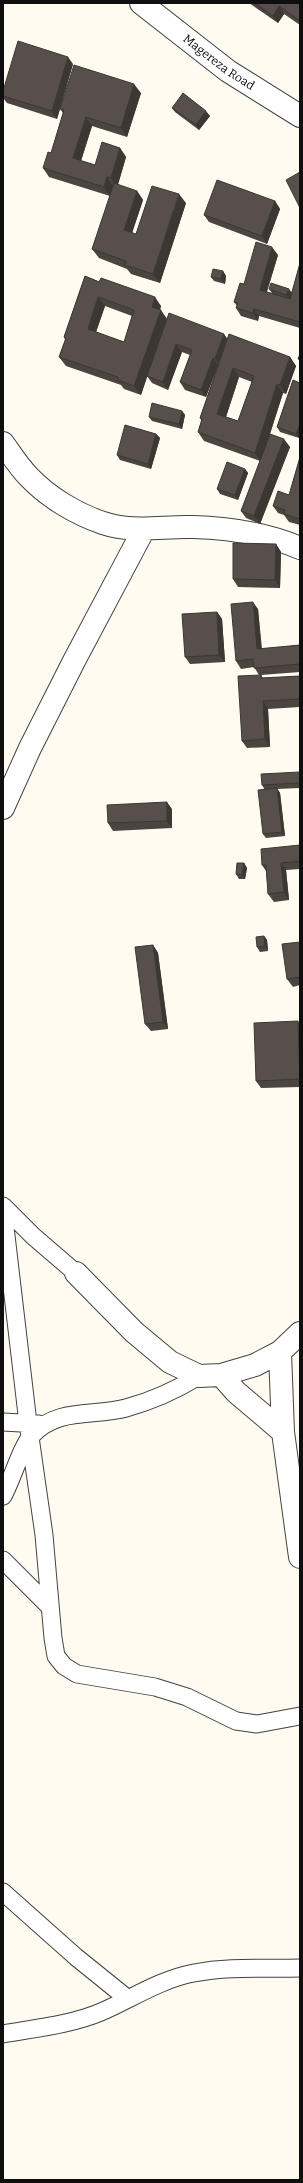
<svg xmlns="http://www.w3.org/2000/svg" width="303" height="2183" viewBox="0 0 303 2183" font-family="Bitter,serif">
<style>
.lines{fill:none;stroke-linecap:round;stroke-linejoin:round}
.service-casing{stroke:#424242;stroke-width:19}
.minor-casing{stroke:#424242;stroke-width:24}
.tertiary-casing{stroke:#424242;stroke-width:24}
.service{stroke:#fff;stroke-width:17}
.minor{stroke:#fff;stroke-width:22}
.tertiary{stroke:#fff;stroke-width:22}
.wall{fill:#4b4440;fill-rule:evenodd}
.shaded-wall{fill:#3d3734}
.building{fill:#574f4b;stroke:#3d3734;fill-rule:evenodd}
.labels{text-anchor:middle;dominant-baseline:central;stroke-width:4;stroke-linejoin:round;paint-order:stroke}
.street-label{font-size:12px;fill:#0f0f0f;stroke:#fff}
</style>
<rect width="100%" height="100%" fill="#fffbf0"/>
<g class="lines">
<g class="service-casing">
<path id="service" d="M3,1206L33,1236L76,1273
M3,1210L28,1423L44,1535L53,1638L56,1656L64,1666L77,1674L155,1687L187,1697L236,1721L257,1724L300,1716
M3,1422L39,1424
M3,1496C12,1480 21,1447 32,1435C58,1407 93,1417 126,1408C152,1401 176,1390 199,1376
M3,1560L50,1607
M3,1892L76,1957L128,1999
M3,2034C36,2028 70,2025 101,2012C131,1999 161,1979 194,1973C229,1966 265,1969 300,1968"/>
</g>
<g class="minor-casing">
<path id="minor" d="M3,443C11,454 19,467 29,477C48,497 76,514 103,523C132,533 163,526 193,527C229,528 267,534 300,548
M3,808L30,748L74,661L144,529
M76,1273L134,1332L170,1362L199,1376L221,1375L255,1365L280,1352L300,1333
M280,1352L283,1432L300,1557
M221,1375L236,1392L283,1432"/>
</g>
<g class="tertiary-casing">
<g id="tertiary">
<path id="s1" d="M141,3L228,71L300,116"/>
</g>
</g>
<use href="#service" class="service"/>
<use href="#minor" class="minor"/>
<use href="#tertiary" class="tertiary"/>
</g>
<path class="wall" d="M249,3H300V25L284,14L278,23Z
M73,64L57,119L7,103L3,98V91Z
M141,93L127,137L92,126L81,161L95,165L120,148L126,157L118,185L137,191L143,200L132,233L136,234L186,203L160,283L131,274L127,269L99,258L92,249L110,196L49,177L43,168L51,153L63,113L60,109Z
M172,108L210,116L199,130L175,112Z
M275,201L280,209L267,244L209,222L204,215Z
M278,255L267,292L272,293L269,289L292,292L300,263V328L259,316L258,321L241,316L236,308L237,306L234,302L244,284Z
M223,271L226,276L225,284L214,281L211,277Z
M85,276L161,306L160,310L167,319L228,339L290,357L296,366L286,394L283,393L269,437L290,447L260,524L246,518L241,511L260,461L204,441L198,432L202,421L200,418L218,365L206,397L185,390L180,382L190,355L182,352L168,390L152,383L147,376L141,395L124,389L121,385L66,366L59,357L65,340L64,337ZM105,306L132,316L124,342L96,332ZM239,377L252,382L238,421L226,417Z
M293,380L299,438L280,432L277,427Z
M182,411L185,415L182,429L152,421L149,417Z
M156,434L160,438L151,469L120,460L117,455Z
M300,457V525L289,522L284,515L278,513L273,506L289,495Z
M245,469L248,473L238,500L220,494L217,489Z
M276,544L281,552L280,588L238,587L233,579Z
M258,609L262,649L300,645V672L261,675L263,678L300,676V707L268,709L270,747L247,748L242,741L259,675L254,667L241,669L236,661Z
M217,612L222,619L225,662L190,664L185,657Z
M300,772V788L277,789L280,793L285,836L266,838L263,834L265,790L262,785Z
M172,809V828L113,831L108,823Z
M300,845V869L286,870L289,900L274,902L268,894L266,871L262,865Z
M244,863L247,868L245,879H239L236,874Z
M264,936L267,940L268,951L260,952L257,947Z
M300,942V985L293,987L287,979Z
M153,945L158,953L168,1029L151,1031L145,1024Z
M300,1025V1087L261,1088L256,1081Z"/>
<path class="shaded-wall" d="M279,6L284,14L278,23L273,16Z
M68,57L73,64L57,119L52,111Z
M134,84L141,93L127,137L121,128Z
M206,111L210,116L199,130L196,125Z
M86,117L92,126L79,167L73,158Z
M120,148L126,157L117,187L111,178Z
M107,177L113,186L110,196L104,187Z
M137,191L143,200L130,239L124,230Z
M179,194L186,203L160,283L153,274Z
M275,201L280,209L267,244L262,236Z
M272,247L278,255L265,297L260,290Z
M223,271L226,276L225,284L221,279Z
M289,289L292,293L290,299L286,295Z
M98,297L105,306L94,338L88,329Z
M155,297L161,306L158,316L152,307Z
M254,309L259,316L258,321L253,313Z
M161,310L167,319L141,395L134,386Z
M224,334L229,341L221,366L215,359Z
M176,344L182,352L168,390L163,382Z
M290,357L296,366L286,394L280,385Z
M213,358L218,365L206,397L201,390Z
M233,368L239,377L224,423L217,414Z
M277,384L283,393L261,462L255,453Z
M182,411L185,415L182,429L179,424Z
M300,423V436L299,438L296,434Z
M156,434L160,438L151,469L148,464Z
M284,439L290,447L260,524L254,516Z
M245,469L248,473L238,500L235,495Z
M276,544L281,552L280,588L275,580Z
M253,602L258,609L262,656L257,649Z
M217,612L222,619L225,662L219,655Z
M263,701L268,709L270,747L265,739Z
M277,788L280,793L285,836L282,832Z
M167,802L172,809V828L167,821Z
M244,863L247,868L245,879L242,875Z
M281,863L286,870L289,900L284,892Z
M264,936L267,940L268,951L265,946Z
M153,945L158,953L168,1029L163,1022Z
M298,1021L300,1025V1080Z"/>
<path class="building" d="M255,3H300V21L279,6L273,16Z
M18,41L68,57L52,111L3,96V91Z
M74,65L134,84L121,128L86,117L73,158L95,165L102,142L120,148L111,178L107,177L104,187L43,168L48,152L51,153L64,110L60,109Z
M183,93L206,111L196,125L172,108Z
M300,172V208L286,180Z
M217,180L275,201L262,236L204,215Z
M114,183L137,191L124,230L136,234L152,186L179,194L153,274L125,265L126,261L92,249Z
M256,242L272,247L260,290L290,299L300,263V322L254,309L253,313L236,308L238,303L234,302L240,283L244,284Z
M213,269L223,271L221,279L211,277Z
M85,276L99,282L101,278L155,297L152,307L161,310L134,386L118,380V377L59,357L66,338L64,337ZM98,297L134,310L124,342L88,329Z
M271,283L289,289L286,295L269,289Z
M169,313L224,334L215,359L213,358L201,390L180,382L192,350L176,344L163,382L147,376Z
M229,334L290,357L280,385L277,384L255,453L198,432L202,419L200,418ZM233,368L254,376L238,421L217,414Z
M300,354V360L298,359Z
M293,380L300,383V423L296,434L277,427Z
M152,403L182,411L179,424L149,417Z
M125,425L156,434L148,464L117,455Z
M270,434L284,439L254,516L241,511Z
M300,457V519L284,514L285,510L273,506L278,491L289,495Z
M227,462L245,469L235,495L217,489Z
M233,543L276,544L275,580L233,579Z
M253,602L257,649L300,645V664L254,668L253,659L236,661L231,604Z
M217,612L219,655L185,657L182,614Z
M261,675V678L300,676V699L263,701L265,739L242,741L238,676Z
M300,772V783L262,785L261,774Z
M277,788L282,832L263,834L258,790Z
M167,802V821L108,823L107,805Z
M300,845V861L281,863L284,892L268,894L266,865H262L261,849Z
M237,863H244L242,875L236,874Z
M264,936L265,946L257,947L256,937Z
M300,942V977L287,979L282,944Z
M153,945L163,1022L145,1024L135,947Z
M298,1021L300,1079L256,1081L254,1023Z"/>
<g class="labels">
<g class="street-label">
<text stroke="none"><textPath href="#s1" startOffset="98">Magereza Road</textPath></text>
</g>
</g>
<rect width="303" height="2183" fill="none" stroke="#0f0f0f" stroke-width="8"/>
</svg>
